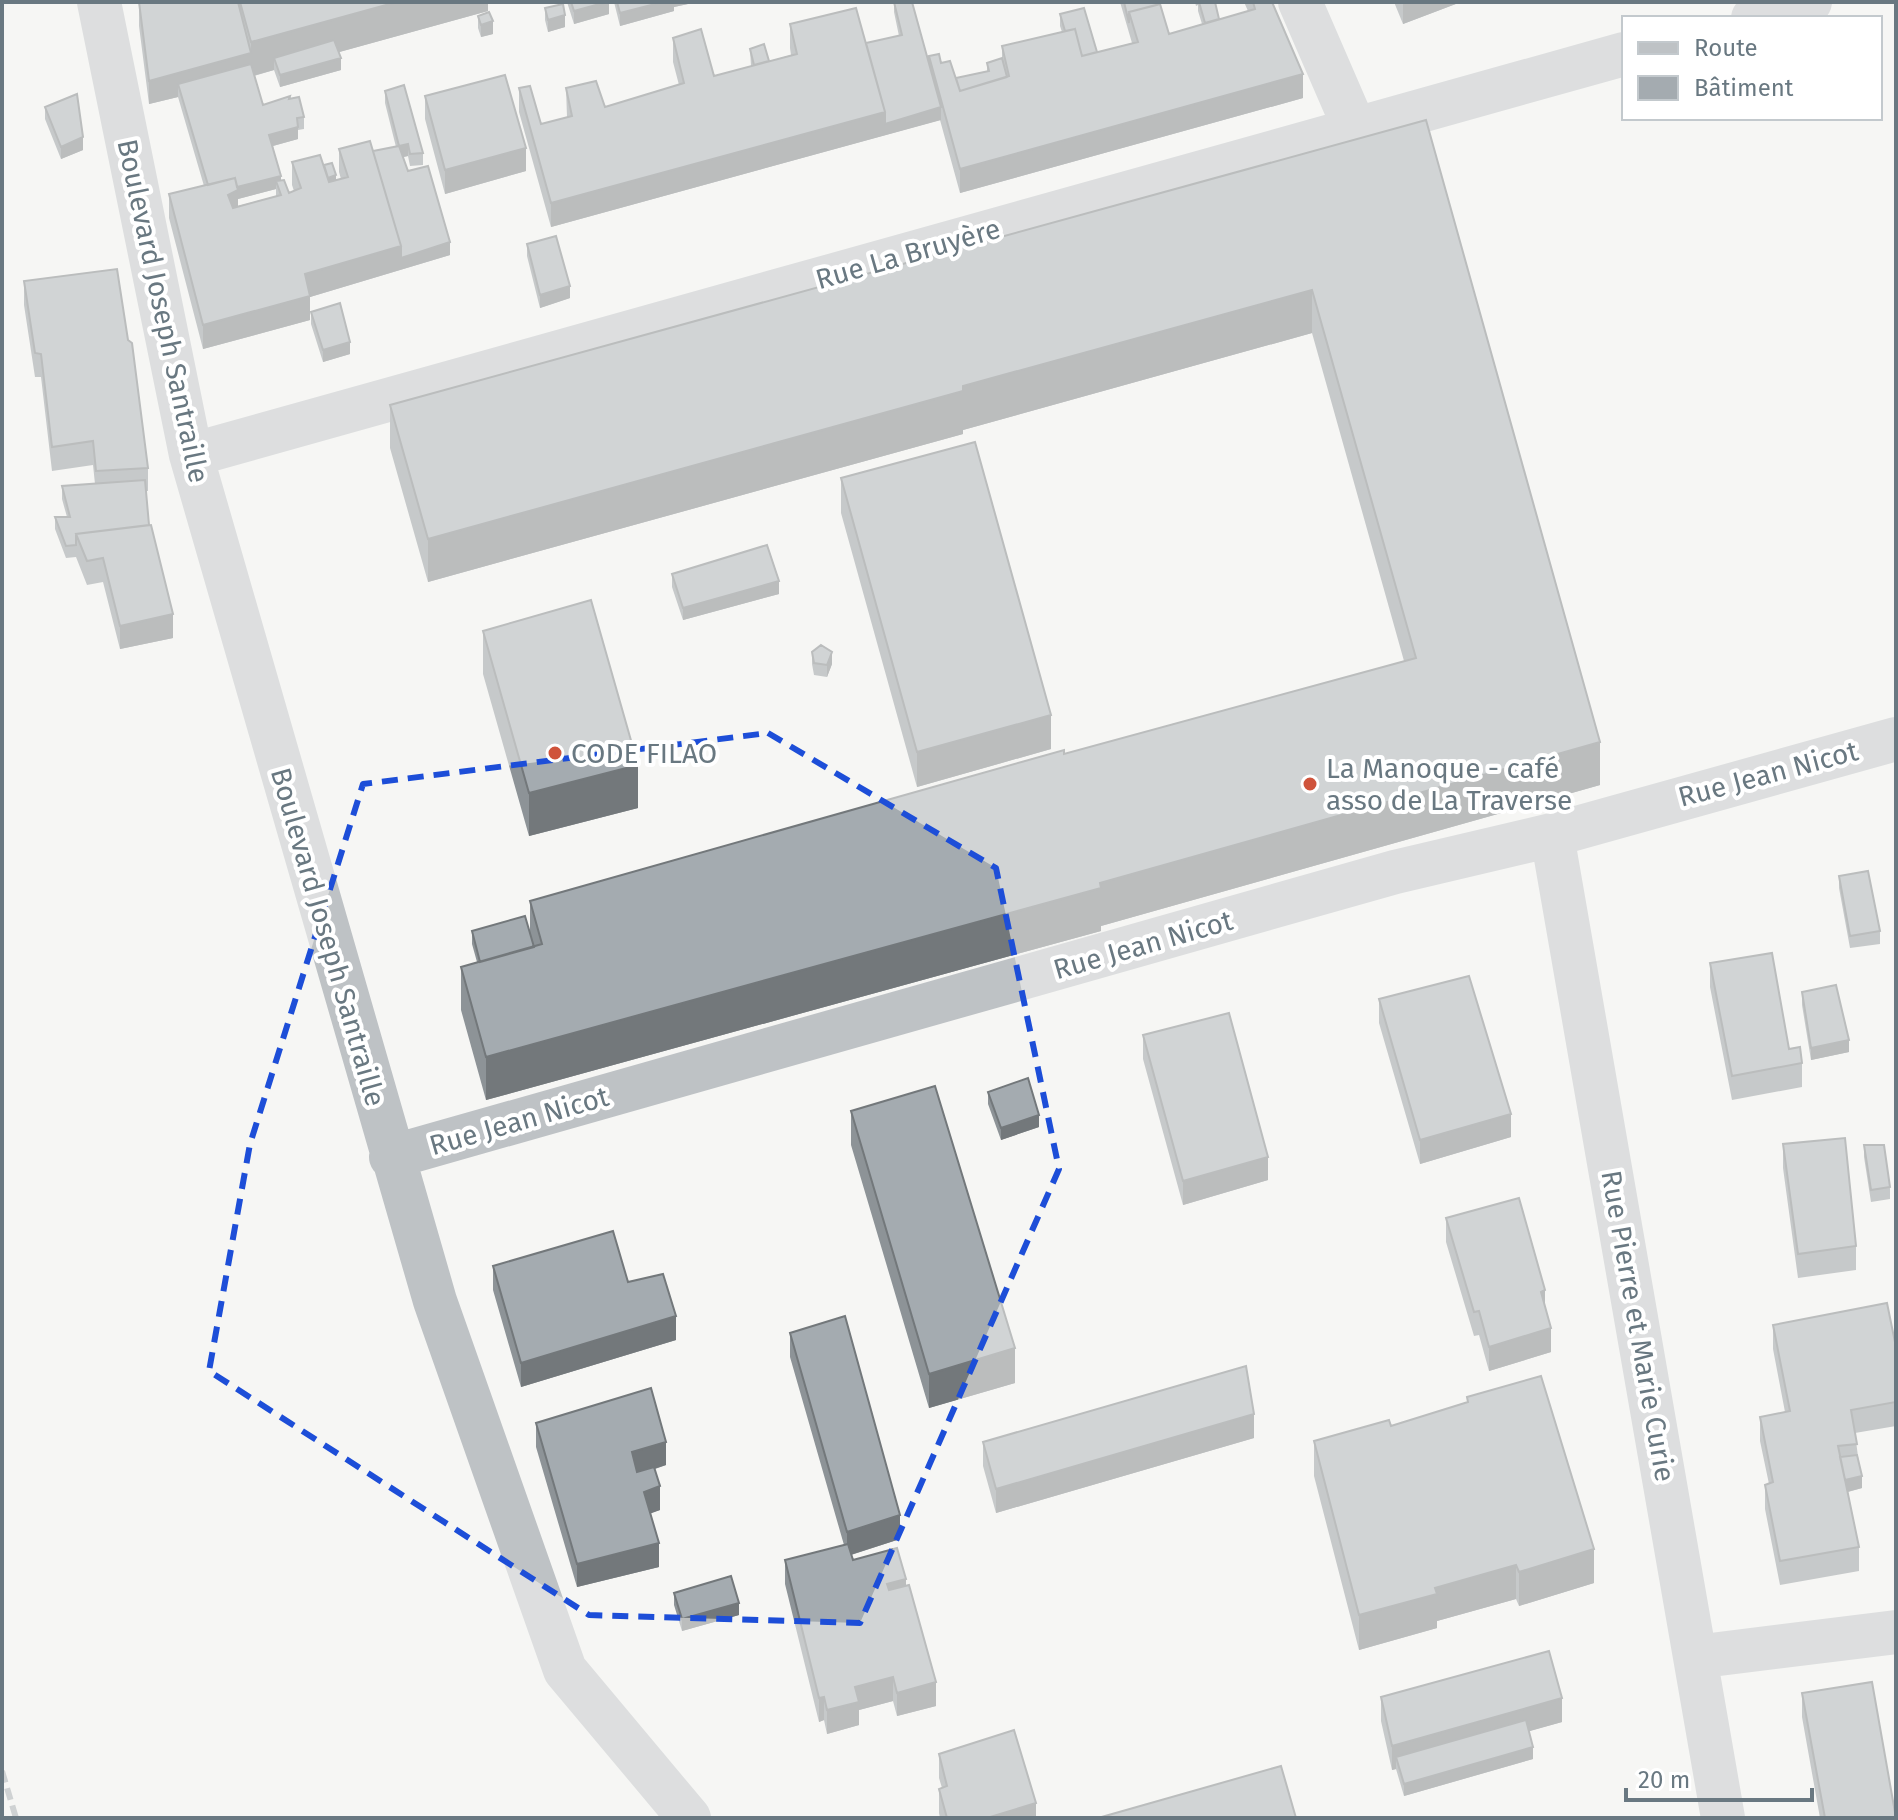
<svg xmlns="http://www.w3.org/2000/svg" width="1898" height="1820" viewBox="0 0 1898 1820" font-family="'Fira Sans',sans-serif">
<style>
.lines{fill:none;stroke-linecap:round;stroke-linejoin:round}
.minor{stroke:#bec2c5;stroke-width:44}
.rail{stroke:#a0a6aa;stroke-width:6;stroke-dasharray:12 6;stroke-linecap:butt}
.wall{fill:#8d9397;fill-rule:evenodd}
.shaded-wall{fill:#73787b}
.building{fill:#a4abb0;stroke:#73787b;stroke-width:2}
.marked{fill:none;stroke:#1d4ed8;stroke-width:6;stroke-dasharray:16 10;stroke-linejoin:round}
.poi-dot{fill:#cf533b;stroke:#fff;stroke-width:3}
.labels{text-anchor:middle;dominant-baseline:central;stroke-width:8;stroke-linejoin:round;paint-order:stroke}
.street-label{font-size:28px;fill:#697881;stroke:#fff}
.poi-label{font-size:28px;fill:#697881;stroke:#fff;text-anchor:start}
</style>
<rect width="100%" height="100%" fill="#f6f6f4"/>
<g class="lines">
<path class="minor" d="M99,2L191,455L435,1301L565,1670L689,1818
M1300,2L1355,129
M1753,18L1810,2
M191,455L1624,54
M1552,835L1723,1818
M391,1157L1395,872L1552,835L1896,739
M1695,1657L1896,1632"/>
<path class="rail" d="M2,1771L16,1818"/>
</g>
<path class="wall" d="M139,2H488V11L339,52L341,70L280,87L274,70L254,76L263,105L289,99L304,117V129L298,130V139L273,146L281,180L289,193L294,191L292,185V162L324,165L336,180L341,179L339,172V149L373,151L396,147L385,103V91L423,153V165L410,166L408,156L403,157L408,171L450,255L310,297V320L203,349L169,218V194L204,186L178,97L149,104L139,26ZM276,189V196L238,206V199Z
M567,2H609V14L574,24Z
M614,2H688V4L674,7V11L620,26Z
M894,2H912L929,64V56L941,63L956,78L987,71V63L1002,58V46L1062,32L1060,26V14L1097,52L1132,43L1120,2H1157L1169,34L1202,24L1198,11V5L1196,6L1195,2H1215L1219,19L1248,11L1244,2H1272L1303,98L960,193L940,120L551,227L519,112V88L541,124L567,117L566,88L605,107L679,85L673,62V38L714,76L751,66L750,49L769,61L791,55L790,48V24L866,43L899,36L894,12Z
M1394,2H1461L1403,24Z
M545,8L565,27L548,32L545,20Z
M478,16L493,34L481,37L478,28Z
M425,96L526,171L445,194L425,119Z
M45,107L83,150L61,159L45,119Z
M1426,120L1600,785L1101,926V931L486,1100L461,1010V967L477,962L472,944V931L530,933V901L1404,661L1312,333L963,430V434L428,582L390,448V405Z
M527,244L570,298L540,308L527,256Z
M24,281L148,468V491H146L149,525L173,638L120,649L103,582L87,585L76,557L66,558L55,529V517H67L62,499V486L95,484L93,465L52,471L41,377H35L24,305Z
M311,312L350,354L323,362L311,324Z
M841,478L1051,749L917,787L841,513Z
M672,574L779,594L683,620L672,587Z
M483,631L638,808L529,836L483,674Z
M812,652L832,664L827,677L814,675L812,664Z
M1839,876L1880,931V944L1850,948L1839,888Z
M1710,963L1802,1063V1087L1732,1100L1710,987Z
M1802,992L1849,1052L1811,1060L1802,1005Z
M1379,999L1511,1137L1420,1164L1379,1023Z
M1143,1035L1268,1180L1183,1205L1143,1059Z
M988,1092L1039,1127L1001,1140L988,1104Z
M851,1111L1015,1383L929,1408L851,1145Z
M1783,1144L1856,1246V1270L1798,1278L1783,1168Z
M1864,1145L1890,1187V1199L1871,1202L1864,1157Z
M1446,1218L1545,1308L1551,1352L1489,1371L1479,1335L1474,1336L1446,1242Z
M493,1266L628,1282L676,1340L521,1387L493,1290Z
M1773,1325L1896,1347V1426L1855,1433L1862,1488L1848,1492L1859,1547V1571L1780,1585L1765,1509V1485L1769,1484L1760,1441V1417L1785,1412L1773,1349Z
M790,1333L900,1539L851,1555L853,1560L906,1586L936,1706L897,1716L893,1701L859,1710V1725L827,1734L824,1720L819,1722L785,1584V1560L844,1545L790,1357Z
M1467,1397L1594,1583L1519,1606L1516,1599L1437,1621V1628L1359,1650L1314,1476V1441L1391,1426L1467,1403Z
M536,1423L666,1465L655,1469L660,1510L650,1513L659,1567L577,1587L536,1447Z
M1254,1438L996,1513L983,1466V1442Z
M674,1593L739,1615L682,1631L674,1605Z
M1802,1693L1896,1818H1820L1802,1717Z
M1381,1697L1562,1722L1529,1731L1533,1759L1404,1796L1396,1769L1392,1770L1381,1721Z
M939,1754L1036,1818H940L939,1813V1789L942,1788L939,1778Z"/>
<path class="shaded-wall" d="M397,2H488V11L278,69L274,58V70L181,96L178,84V97L149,104V81L251,53V42Z
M609,2V14L574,24V11Z
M663,2H688V4L674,7V11L620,26V13Z
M1403,2H1461L1403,24Z
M565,15V27L548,32V20Z
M493,21V34L481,37V25Z
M341,58V70L280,87V75Z
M1303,74V98L960,193V169Z
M941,107V120L551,227V203L885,112Z
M298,127V139L269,147V135Z
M83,137V150L61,159V147Z
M408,144V156L399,158V146Z
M526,148V171L445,194V170Z
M336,175V188L324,179Z
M281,176V188L276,181V189L238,199V214L210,194Z
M450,242V255L310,297V320L203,349V325L305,274L401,246Z
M570,286V298L540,308V295Z
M1312,290V333L963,430V434L428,582V539L963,386Z
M350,342V354L323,362V350Z
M779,581V594L683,620V608Z
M173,614V638L120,649V626Z
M832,652V664L827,677V665Z
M1051,715V749L917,787V752Z
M1600,742V785L1101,926V931L486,1100V1057Z
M638,765V808L529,836V793Z
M1849,1040V1052L1811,1060V1048Z
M1511,1114V1137L1420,1164V1140Z
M1039,1115V1127L1001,1140V1128Z
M1268,1157V1180L1183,1205V1181Z
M1545,1290V1313L1541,1292Z
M676,1316V1340L521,1387V1363Z
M1551,1328V1352L1489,1371V1347Z
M1015,1348V1383L929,1408V1374Z
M1254,1414V1438L996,1513V1489Z
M666,1442V1465L632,1476V1452Z
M1862,1476V1488L1843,1493V1481Z
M660,1486V1510L644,1516V1492Z
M900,1515V1539L847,1556V1532Z
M659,1543V1567L577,1587V1564Z
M1594,1549V1583L1519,1606V1572Z
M1516,1565V1599L1437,1621V1628L1359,1650V1615L1435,1588Z
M906,1579V1603L887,1608V1584Z
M739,1603V1615L682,1631V1619Z
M893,1677V1701L859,1710V1725L827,1734V1710L855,1687Z
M936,1682V1706L897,1716V1693Z
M824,1697V1720L819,1722V1698Z
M1562,1698V1722L1399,1768L1396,1757V1769L1392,1770V1746Z
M1533,1747V1759L1404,1796V1784Z
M1036,1803V1818H987Z"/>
<path class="building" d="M139,2H238L251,53L149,81Z
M240,2H397L251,42Z
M571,2H607L574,11Z
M617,2H663L620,13Z
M894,2H912L941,107L885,124V112L866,43L902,35Z
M1124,2H1157V5L1129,12V23Z
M1199,2H1215L1219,19L1205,23Z
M1253,2H1272L1303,74L960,169L929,56L939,54L941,63L950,61L960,91L1009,76L1002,46L1075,29L1082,56L1138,42L1129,12L1160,4L1169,34L1255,9Z
M563,4L565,15L548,20L545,8Z
M856,8L885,112L551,203L519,88L530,86L541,124L572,116L566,88L596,81L605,107L684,83L673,38L701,29L714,76L797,54L790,24Z
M1084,8L1097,52L1082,56L1075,29L1065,31L1060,14Z
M489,12L493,21L481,25L478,16Z
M334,40L341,58L280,75L274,58Z
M764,44L769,61L754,65L750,49Z
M1002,58L1007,77L960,91L956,78L989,71L987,63Z
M251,64L263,105L290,96L289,99L299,97L304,117L297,118L298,127L269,135L281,176L237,187L235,178L208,185L178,84Z
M505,75L526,148L445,170L425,96Z
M404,85L423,153L410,154L408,144L399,146L385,91Z
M77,94L83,137L61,147L45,107Z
M1426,120L1600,742L1100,883L1101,888L486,1057L461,967L542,944L530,901L1064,750V754L1416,658L1312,290L963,386V391L428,539L390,405Z
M370,141L401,246L305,274L310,296L203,325L169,194L235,178L238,190L228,195L233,208L281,195L276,181L284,180L289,193L301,188L292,162L320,155L329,182L348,177L339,149Z
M399,146L408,171L428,166L450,242L401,258V246L373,151Z
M332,163L336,175L328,178L324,165Z
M556,236L570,286L540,295L527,244Z
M117,269L128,340L132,343L148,468L96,471L93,441L52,447L41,354L35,353L24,281Z
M340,303L350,342L323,350L311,312Z
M975,442L1051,715L917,752L841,478Z
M145,480L149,525L76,534V545L66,546L55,517H70L62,486Z
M151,525L173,614L120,626L103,558L87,561L76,534Z
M767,545L779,581L683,608L672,574Z
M591,600L638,765L529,793L483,631Z
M821,645L832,652L827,665L814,663L812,652Z
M1868,871L1880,931L1850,936L1839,876Z
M525,916L534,947L480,962L472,931Z
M1772,953L1789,1049L1800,1047L1802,1063L1732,1076L1710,963Z
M1469,976L1511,1114L1420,1140L1379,999Z
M1836,985L1849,1040L1811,1048L1802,992Z
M1229,1013L1268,1157L1183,1181L1143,1035Z
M1028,1078L1039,1115L1001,1128L988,1092Z
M935,1086L1015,1348L929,1374L851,1111Z
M1845,1138L1856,1246L1798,1254L1783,1144Z
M1864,1145H1884L1890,1187L1871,1190Z
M1519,1198L1545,1290L1541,1292L1551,1328L1489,1347L1479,1311L1474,1312L1446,1218Z
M613,1231L628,1282L663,1274L676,1316L521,1363L493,1266Z
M1887,1303L1896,1347V1402L1851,1410L1857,1444L1838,1446L1859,1547L1780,1561L1765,1485L1773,1482L1760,1417L1790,1411L1773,1325Z
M845,1316L900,1515L847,1532L790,1333Z
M1246,1366L1254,1414L996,1489L983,1442Z
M1541,1376L1594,1549L1519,1572L1516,1565L1435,1588L1437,1594L1359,1615L1314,1441L1389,1420L1391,1426L1468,1402L1467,1397Z
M651,1388L666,1442L632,1452L637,1472L654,1467L660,1486L644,1492L659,1543L577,1564L536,1423Z
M1857,1455L1862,1476L1845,1480L1840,1457Z
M848,1544L853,1560L897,1548L906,1579L887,1584L889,1590L909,1585L936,1682L897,1693L893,1677L855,1687L859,1702L827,1710L824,1697L819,1698L785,1560Z
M731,1576L739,1603L682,1619L674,1593Z
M1549,1651L1562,1698L1392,1746L1381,1697Z
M1872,1682L1896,1818H1825L1802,1693Z
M1526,1720L1533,1747L1404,1784L1396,1757Z
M1014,1730L1036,1803L987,1818H947L939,1789L947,1786L939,1754Z
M1281,1766L1296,1818H1098Z"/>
<path d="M0 0H1898V1820H0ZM768,733L996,868L1059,1169L860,1623L589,1615L209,1371L250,1144L363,784Z" fill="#f6f6f4" fill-opacity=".55" fill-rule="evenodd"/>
<path class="marked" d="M768,733L996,868L1059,1169L860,1623L589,1615L209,1371L250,1144L363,784Z"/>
<g class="poi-dot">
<circle cx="555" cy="753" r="8"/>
<circle cx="1310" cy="784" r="8"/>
</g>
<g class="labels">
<g class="street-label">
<text transform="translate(908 254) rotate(-16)">Rue La Bruyère</text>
<text transform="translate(163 311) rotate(78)">Boulevard Joseph Santraille</text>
<text transform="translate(1768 774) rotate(-15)">Rue Jean Nicot</text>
<text transform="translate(328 937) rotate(74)">Boulevard Joseph Santraille</text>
<text transform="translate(1143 945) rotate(-16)">Rue Jean Nicot</text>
<text transform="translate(519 1121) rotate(-16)">Rue Jean Nicot</text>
<text transform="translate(1638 1326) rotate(80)">Rue Pierre et Marie Curie</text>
</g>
<g class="poi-label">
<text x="571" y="753">CODE FILAO</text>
<text x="1326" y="768">La Manoque - café<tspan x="1326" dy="32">asso de La Traverse</tspan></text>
</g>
</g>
<rect width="1898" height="1820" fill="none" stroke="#697881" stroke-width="8"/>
<rect x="1622" y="16" width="260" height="104" fill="#ffffff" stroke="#c3c9cd" stroke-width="2"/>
<rect x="1638" y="42" width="40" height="12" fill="#bec2c5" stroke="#c3c9cd" stroke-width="2"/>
<text x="1694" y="56" font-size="24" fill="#697881">Route</text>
<rect x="1638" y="76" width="40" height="24" fill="#a4abb0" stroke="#c3c9cd" stroke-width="2"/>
<text x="1694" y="96" font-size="24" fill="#697881">Bâtiment</text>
<path d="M1626 1788v12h186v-12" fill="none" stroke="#697881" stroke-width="4"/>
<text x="1638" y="1788" font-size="24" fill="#697881" stroke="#ffffff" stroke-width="6" paint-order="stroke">20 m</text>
</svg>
